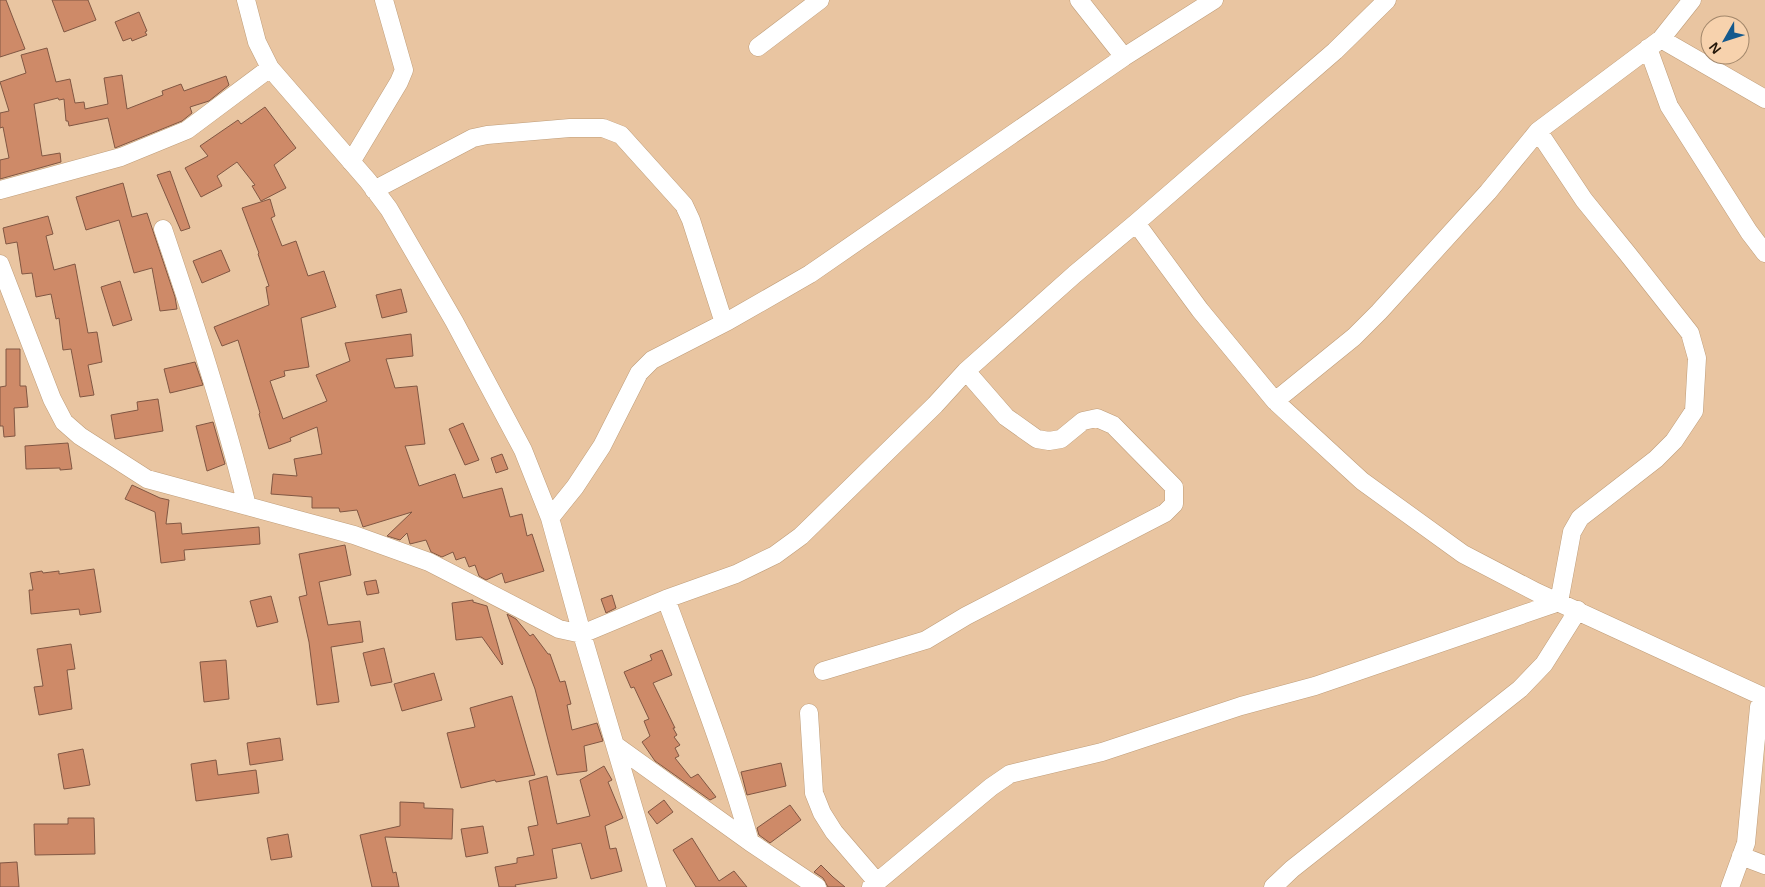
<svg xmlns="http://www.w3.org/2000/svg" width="1765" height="887" viewBox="0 0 1765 887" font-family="Arial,sans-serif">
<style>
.building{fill:#ce8a68;stroke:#815743}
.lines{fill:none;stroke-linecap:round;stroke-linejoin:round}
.minor-casing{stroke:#bf9d79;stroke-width:19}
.minor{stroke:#fff;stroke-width:18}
</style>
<rect width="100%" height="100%" fill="#e9c5a1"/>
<path class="building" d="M0,0H6L25,49L0,57Z
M52,0H88L96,20L64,32Z
M139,12L147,31L145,32L147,35L132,41L131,38L123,41L115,22Z
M47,48L56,82L70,79L75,103L84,102L85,109L108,104L104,78L122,75L127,109L163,95L162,91L181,84L184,91L226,76L229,85L209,101L190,107L192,113L182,121L115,148L108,118L69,126L68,121H66L64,99L59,100L58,98L34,104L42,156L60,153L61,162L0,179V160L9,158L3,127L0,128V113L9,111L0,82L26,73L21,55Z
M265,107L296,148L274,165L286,188L261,201L252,186L255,185L237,162L217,176L222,186L201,197L185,168L208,156L200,146L238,120L241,124Z
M170,171L190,228L181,231L157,175Z
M123,183L132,217L147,213L175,297L177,309L160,311L152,268L134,273L119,220L86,230L76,197Z
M270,199L275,216L271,218L282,246L296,241L308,276L324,271L336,307L301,318L309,367L284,371L285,376L270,381L283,419L327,401L316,375L350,361L345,343L411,334L413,356L386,359L395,388L417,386L425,444L405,446L419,486L455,474L463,498L502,488L510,517L522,514L527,536L532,534L544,571L505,583L502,573L486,580L479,576L475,565L469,567L465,557L456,560L453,552L442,557L431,552L426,540L410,544L407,533L400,540L387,536L412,512L363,527L357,510L340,512L339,508H312V497L271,494L273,474L297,476L294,459L322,454L317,427L290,438L291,441L269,449L259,414L260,413L238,340L222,346L214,327L269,305L266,287L269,286L258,254L259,253L242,208Z
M48,216L53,234L46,236L54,270L75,264L88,333L97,332L102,362L88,365L94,395L80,397L71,349L63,350L59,318L56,319L51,294L36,297L32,273L22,274L17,242L6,244L3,228Z
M221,250L230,271L202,283L193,261Z
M120,281L132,320L113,326L101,287Z
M401,289L407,312L382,318L376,295Z
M6,349H20V386H26L28,407L14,408L15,436L4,437L3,426H0V387L6,386Z
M195,362L203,385L170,393L164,369Z
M158,399L163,431L115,439L111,415L138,410L137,402Z
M213,422L225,464L207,471L196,426Z
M463,423L479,460L465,465L449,429Z
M68,443L72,469L60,470V468L26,469L25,446Z
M502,454L508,469L496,473L491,458Z
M132,485L160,498L169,500L166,524L181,523L182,534L259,527L260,544L184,550L185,560L161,563L155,512L125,499Z
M345,545L351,575L319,582L328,625L360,621L363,642L331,647L339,702L317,705L309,642L299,597L307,595L299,554Z
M94,569L101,612L80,615L79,609L31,614L29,590H33L30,573L42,571L43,573L59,571V574Z
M376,580L379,593L367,595L364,582Z
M612,595L616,608L606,613L601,599Z
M271,596L278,622L257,627L250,601Z
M473,600V602L487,606L503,664L502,665L482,637L456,640L452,603Z
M507,614L516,619L530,636L533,634L548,654H550L560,682L565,681L571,704L567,705L572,730L597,723L603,741L584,746L587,771L557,775L535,689Z
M71,644L75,669L67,670L72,709L39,715L34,687L43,686L37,649Z
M384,648L392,682L371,686L363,653Z
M662,650L672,675L653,683L675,728H673L677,735L674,737L680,745L675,748L679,756L675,758L691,778L698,774L716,797L710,800L655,761L642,742L650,736L644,721L649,719L634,687L631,688L624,672L652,660L650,655Z
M226,660L229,699L204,702L200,662Z
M434,673L442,700L402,711L394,684Z
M512,696L535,775L496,782L495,780L461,788L447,733L475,727L470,708Z
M280,738L283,760L250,765L247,743Z
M83,749L90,785L64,789L58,754Z
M216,760L218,775L256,770L259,793L196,801L191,764Z
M781,763L786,786L747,795L741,772Z
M604,766L612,780L608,782L623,818L605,826L610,849L616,848L622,871L591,879L581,843L552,849L557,878L515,885L516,887H499L495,867L517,863V858L534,855L528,827L538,825L529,781L547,776L557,824L590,816L580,780Z
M664,800L673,812L657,824L648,812Z
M400,802L424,803V808L453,809L452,839L385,837L393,873L396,872L399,887H372L360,835L400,826Z
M790,805L801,820L770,843L759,835L757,828Z
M68,818H94L95,854L35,855L34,824H68Z
M483,826L488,853L466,857L461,829Z
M288,834L292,857L271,860L267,838Z
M692,838L719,881L734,871L747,887H696L673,850Z
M17,862L19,887H0V863Z
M821,865L833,877L845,887H828L823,878L814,872Z"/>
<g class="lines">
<g class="minor-casing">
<path id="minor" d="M246,0L257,42L270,68L368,181L389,209L454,321L523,450L550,518L582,634L657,887
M1079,0L1124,57
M1661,39L1765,99
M758,47L820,0
M1648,48L1669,106L1749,232L1765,253
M351,162L399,82L404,70L384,0
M0,190L121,157L187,130L270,68
M374,190L473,138L487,135L570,128H603L621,135L684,205L691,220L724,323
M1136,223L1200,310L1275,401L1362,481L1463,554L1536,592L1764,697
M163,229C194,320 224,412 247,506
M0,264L52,399L64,422L80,436L147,479L354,535L429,562L559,629L582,634L666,599L736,574L775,555L801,536L935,405L966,371L1075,274L1136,223L1335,51L1387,0
M1275,401L1354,337L1379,312L1488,192L1538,131L1661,39L1692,0
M550,518L575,487L602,446L639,373L652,360L728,321L810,274L1124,57L1214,0
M666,599C696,680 727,760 750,842
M823,671L926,640L966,616L1165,513L1174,504V487L1113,425L1097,418L1083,421L1061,439L1049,441L1037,439L1006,417L966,371
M809,713L814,793L822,813L834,832L877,882
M615,745L750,842L817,887
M1741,856L1765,865
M871,887L991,787L1010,774L1102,752L1241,706L1315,686L1559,602L1572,532L1580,518L1656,459L1674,441L1694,411L1697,358L1690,333L1627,253L1584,200L1538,131
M1273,887L1292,869L1520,689L1544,664L1578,610
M1730,887L1746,843L1759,707L1765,697"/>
</g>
<use href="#minor" class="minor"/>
</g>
<g transform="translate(1725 40) rotate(231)"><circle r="24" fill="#f7d2ad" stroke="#a2876b"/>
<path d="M0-4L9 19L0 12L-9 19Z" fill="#14598d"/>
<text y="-8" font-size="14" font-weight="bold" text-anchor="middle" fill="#231608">N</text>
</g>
</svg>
